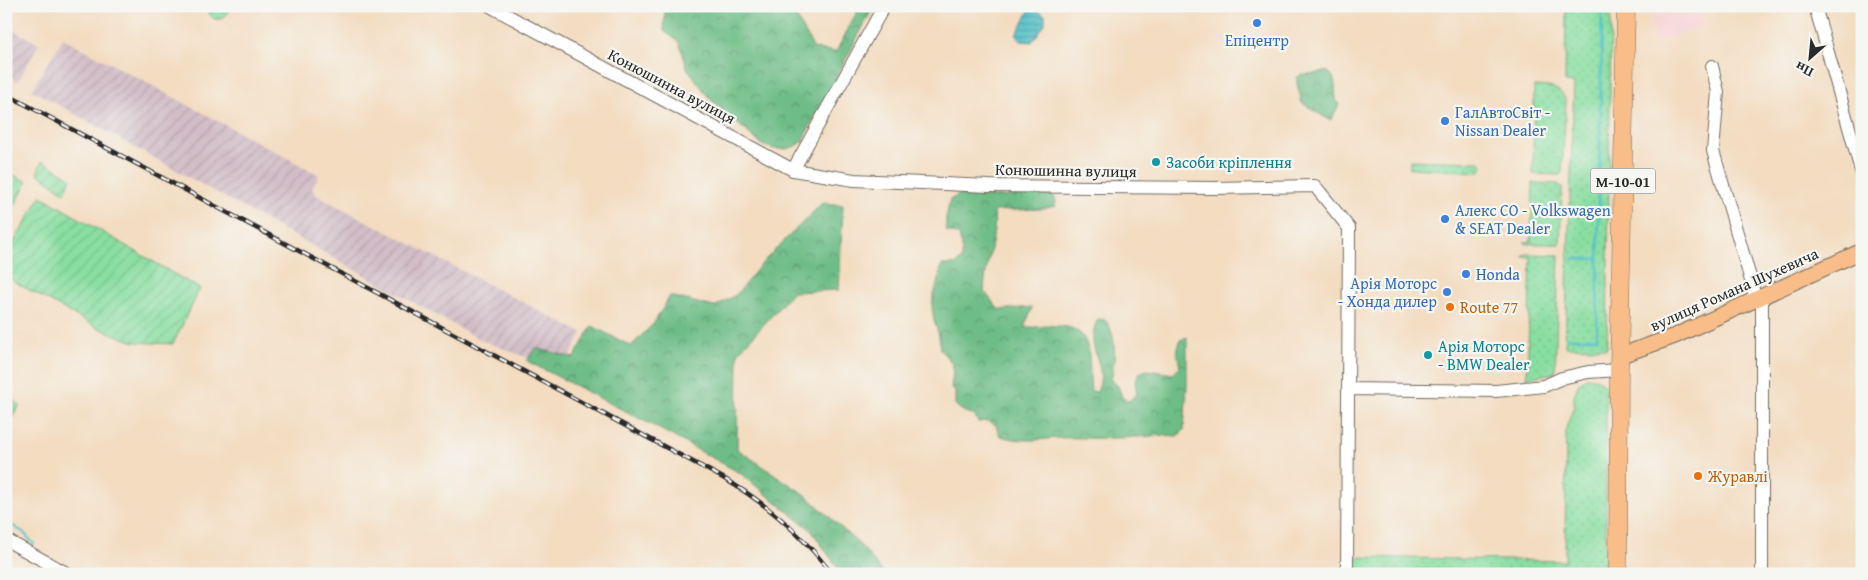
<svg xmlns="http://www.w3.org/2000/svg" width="1868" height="580" viewBox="0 0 1868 580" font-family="'Gentium Book Plus',serif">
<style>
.built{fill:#f7cfd3}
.industrial{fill:url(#industrial-furrows)}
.grass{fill:url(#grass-dots);stroke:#5a8466}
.forest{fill:url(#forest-crowns);stroke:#4c7459}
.garden{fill:url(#garden-furrows);stroke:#5a8466}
.water{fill:url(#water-rules);stroke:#3e7579}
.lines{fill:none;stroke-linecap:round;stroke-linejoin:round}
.stream{stroke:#51bfc7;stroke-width:2.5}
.minor-casing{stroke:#71695f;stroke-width:14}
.major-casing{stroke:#71695f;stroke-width:17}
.highway-casing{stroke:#71695f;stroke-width:19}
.minor{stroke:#fff;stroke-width:12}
.major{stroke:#f8bd88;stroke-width:15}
.highway{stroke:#f8bd88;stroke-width:18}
.rail-casing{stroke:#2b2b2b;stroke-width:4.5}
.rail{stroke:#f6f6f2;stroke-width:2.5;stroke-dasharray:8;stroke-linecap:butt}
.shop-dot{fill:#3f7fe0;stroke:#f6f6f2;stroke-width:2}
.culture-dot{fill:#0f9aa8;stroke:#f6f6f2;stroke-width:2}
.food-dot{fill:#e8710a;stroke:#f6f6f2;stroke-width:2}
.labels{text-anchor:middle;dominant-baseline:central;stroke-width:4.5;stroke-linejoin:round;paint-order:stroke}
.shield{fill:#f6f6f2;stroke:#686867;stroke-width:1}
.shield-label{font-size:15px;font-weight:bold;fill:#2b2b2b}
.shop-label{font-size:16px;fill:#366cbe;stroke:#f6f6f2;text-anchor:start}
.street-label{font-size:16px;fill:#2b2b2b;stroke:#f6f6f2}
.culture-label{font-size:16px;fill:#0d838f;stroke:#f6f6f2;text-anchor:start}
.food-label{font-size:16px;fill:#c56008;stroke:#f6f6f2;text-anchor:start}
</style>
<defs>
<pattern id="industrial-furrows" width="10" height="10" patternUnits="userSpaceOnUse" patternTransform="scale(1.25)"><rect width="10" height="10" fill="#d2bdc7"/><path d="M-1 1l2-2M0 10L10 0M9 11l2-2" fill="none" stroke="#b4a3ab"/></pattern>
<pattern id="grass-dots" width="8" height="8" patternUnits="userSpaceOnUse" patternTransform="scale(1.25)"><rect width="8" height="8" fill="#89dea1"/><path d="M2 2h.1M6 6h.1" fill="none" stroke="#76bf8b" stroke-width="1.8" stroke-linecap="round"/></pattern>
<pattern id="forest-crowns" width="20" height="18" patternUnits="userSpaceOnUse" patternTransform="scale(1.25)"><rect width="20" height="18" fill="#6ebd87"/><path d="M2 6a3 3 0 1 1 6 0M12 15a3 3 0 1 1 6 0" fill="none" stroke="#5b9a6f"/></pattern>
<pattern id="garden-furrows" width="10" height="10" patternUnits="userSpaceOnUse" patternTransform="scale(1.25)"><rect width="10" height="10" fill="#89dea1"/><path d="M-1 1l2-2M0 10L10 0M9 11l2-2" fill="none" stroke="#76bf8b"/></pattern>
<pattern id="water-rules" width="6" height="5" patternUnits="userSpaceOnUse" patternTransform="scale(1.25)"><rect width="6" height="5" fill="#51bfc7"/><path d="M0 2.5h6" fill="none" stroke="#439ba2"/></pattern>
</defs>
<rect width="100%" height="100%" fill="#f6f6f2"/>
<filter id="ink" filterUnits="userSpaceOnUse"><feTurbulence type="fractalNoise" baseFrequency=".02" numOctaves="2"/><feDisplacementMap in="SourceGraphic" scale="10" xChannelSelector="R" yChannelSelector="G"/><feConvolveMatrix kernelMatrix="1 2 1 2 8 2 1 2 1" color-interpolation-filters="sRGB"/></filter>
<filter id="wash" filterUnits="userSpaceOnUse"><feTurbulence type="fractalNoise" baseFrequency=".0096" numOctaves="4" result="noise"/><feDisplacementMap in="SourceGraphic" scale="20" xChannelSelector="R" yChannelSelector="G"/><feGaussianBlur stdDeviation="1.12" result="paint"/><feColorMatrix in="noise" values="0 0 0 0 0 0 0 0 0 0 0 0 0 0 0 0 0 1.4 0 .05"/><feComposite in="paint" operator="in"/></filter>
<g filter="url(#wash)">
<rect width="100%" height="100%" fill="#f3dcc0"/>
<path class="built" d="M1659,6H1700L1702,26L1656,42L1652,23L1653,15L1660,14Z"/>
<path class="industrial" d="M6,26L39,44L18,81L6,75Z
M63,38L319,175L312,188L316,195L582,333L562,371L481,340L32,90Z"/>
<path class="grass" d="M209,6H227L228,12L221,19H214L209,14Z
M1566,6H1610L1611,9L1607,348L1565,347L1574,83L1565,82Z
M1534,86C1548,87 1560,86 1566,101L1562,172L1560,175L1533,174Z
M1410,160L1479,162L1482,164L1483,168L1478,172L1410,168Z
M1533,183L1558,184L1562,187L1560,244H1526L1524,242L1531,241Z
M1526,254L1559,255L1555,373L1527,378L1531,257H1523Z
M1588,377L1598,379L1606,387V574H1352L1353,557L1565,561L1566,428L1574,406V396L1579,383Z"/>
<path class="forest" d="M665,6H790L814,49L836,52L860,6H874L801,143C788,151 777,151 762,145L710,99L687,68L679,42L664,31Z
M1327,71C1341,81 1331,93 1339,105L1331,120C1322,117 1312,108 1302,103L1297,84V77C1307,72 1316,75 1327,71Z
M1034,193L1054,196L1056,201L1055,206L1041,209L994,211C997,238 985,264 984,291L999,310L1032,307L1031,311L1024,327C1036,328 1047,325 1059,326C1098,327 1087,366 1091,391L1097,392C1110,364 1082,348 1098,319L1105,320C1118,335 1115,361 1111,380L1118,386L1122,397L1129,401L1137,394L1135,382L1139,373L1147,370L1173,374L1180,367L1177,353L1180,340L1187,337V386L1184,430L1178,436C1157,434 1137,438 1116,438C1097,439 1077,437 1058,438C1037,440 1020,442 1000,436L996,425L987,421L978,422L975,416L963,411L955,405V389H951L953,373L951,362L940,349L939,336L934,320L932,308L933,296L937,286L942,265H955L962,258V247L959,235L946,231V218L950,200L960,194C985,199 1008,197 1034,193Z
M822,203L843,205L839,290L793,292L738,353L737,449L807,496L863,548L884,574H842L811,530L740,473L656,427L527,361L535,348L574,358L592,326L631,346L654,323L670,296L714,307L736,295L764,261Z"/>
<path class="garden" d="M42,161L71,178L65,193L37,173Z
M6,171L27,182L6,222Z
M41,196L200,289L173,344L134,342L98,328L6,277V256Z
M6,396L20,405L6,427Z"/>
<path class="water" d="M1031,7L1045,15V24L1032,42L1021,41L1016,35Z"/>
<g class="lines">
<path class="stream" d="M1573,259H1599
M1568,338H1597L1602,6
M6,522L23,532L34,544"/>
</g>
</g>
<g filter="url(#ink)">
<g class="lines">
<g class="minor-casing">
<path id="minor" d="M490,6L793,170L854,180L989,186L1214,188L1315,186L1349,228L1347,574
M1815,6L1862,174
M1712,66L1718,92L1713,151L1752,284L1755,300
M793,170L884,6
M1348,389L1496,391L1544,386L1562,378L1588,372L1619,370
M6,540L68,574
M1762,574V297"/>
</g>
<g class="major-casing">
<path id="major" d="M1619,356L1675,336L1862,251"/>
</g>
<g class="highway-casing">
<path id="highway" d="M1618,574L1619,370L1626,6"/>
</g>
<use href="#minor" class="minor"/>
<use href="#major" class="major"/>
<use href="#highway" class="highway"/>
<g class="rail-casing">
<path id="rail" d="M6,94L723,478C766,503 802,534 832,574"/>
</g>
<use href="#rail" class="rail"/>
</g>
</g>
<g class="shop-dot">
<circle cx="1257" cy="23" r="5"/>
<circle cx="1445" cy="121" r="5"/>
<circle cx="1445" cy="219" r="5"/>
<circle cx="1466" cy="274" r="5"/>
<circle cx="1447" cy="292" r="5"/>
</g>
<g class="culture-dot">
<circle cx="1156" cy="162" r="5"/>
<circle cx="1428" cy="355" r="5"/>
</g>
<g class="food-dot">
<circle cx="1450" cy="307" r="5"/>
<circle cx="1698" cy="476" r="5"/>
</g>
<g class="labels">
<rect class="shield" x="1590.5" y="168.5" width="65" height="25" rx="4"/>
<g class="shield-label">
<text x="1623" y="181">М-10-01</text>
</g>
<g class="shop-label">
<text x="1257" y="40" text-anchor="middle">Епіцентр</text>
<text x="1455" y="112">ГалАвтоСвіт -<tspan x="1455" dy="18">Nissan Dealer</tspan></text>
<text x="1455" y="210">Алекс CO - Volkswagen<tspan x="1455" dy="18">&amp; SEAT Dealer</tspan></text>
<text x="1476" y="274">Honda</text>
<text x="1437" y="283" text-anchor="end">Арія Моторс<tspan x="1437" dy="18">- Хонда дилер</tspan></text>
</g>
<g class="street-label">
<text transform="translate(672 86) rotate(28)">Конюшинна вулиця</text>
<text transform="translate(1066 170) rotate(1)">Конюшинна вулиця</text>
<text transform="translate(1734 289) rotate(-24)">вулиця Романа Шухевича</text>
</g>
<g class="culture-label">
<text x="1166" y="162">Засоби кріплення</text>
<text x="1438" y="346">Арія Моторс<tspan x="1438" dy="18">- BMW Dealer</tspan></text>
</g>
<g class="food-label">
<text x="1460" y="307">Route 77</text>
<text x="1708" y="476">Журавлі</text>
</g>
</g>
<rect width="1868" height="580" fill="none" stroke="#f6f6f2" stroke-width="25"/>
<g transform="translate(1810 58) rotate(207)" stroke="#f6f6f2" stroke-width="4" paint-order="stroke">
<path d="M0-4L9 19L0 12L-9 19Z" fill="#2b2b2b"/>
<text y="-8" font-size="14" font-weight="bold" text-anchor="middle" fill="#2b2b2b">Пн</text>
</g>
</svg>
